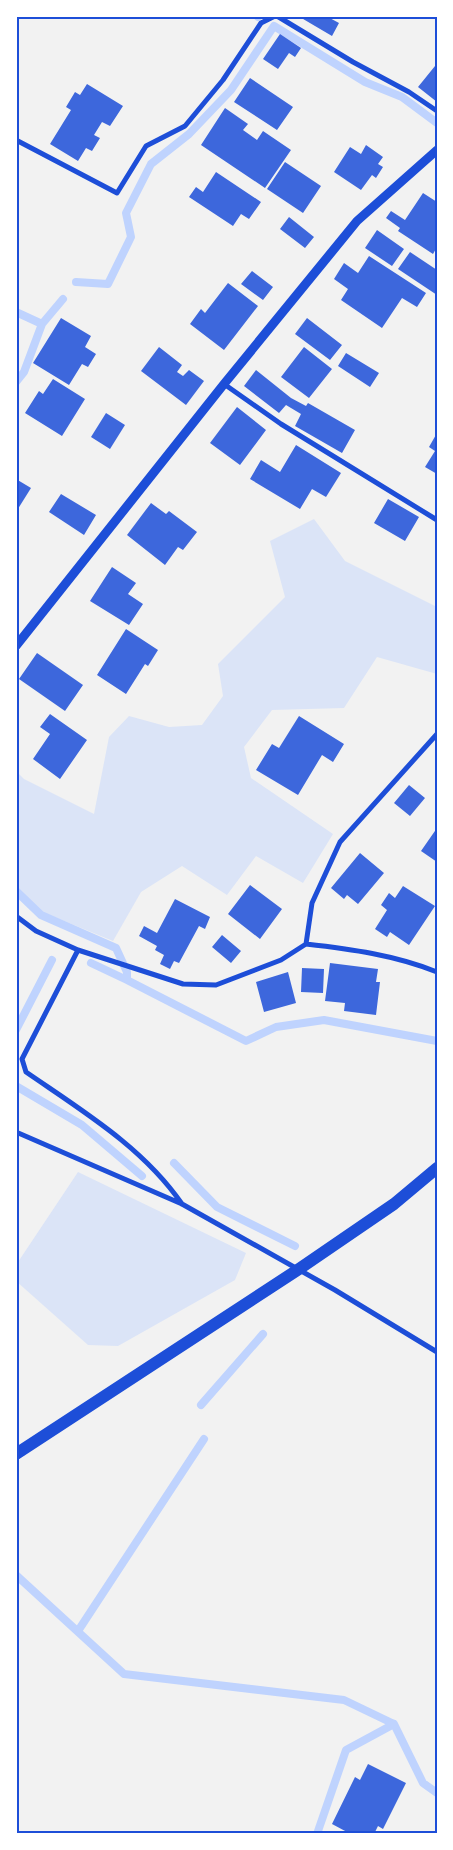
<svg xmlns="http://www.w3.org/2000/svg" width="453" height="1850" viewBox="0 0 453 1850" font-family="'Source Sans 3',sans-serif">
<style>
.green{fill:#dbe4f7}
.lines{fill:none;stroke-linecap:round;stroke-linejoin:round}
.stream{stroke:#bfd3fe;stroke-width:8}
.building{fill:#3d67dc}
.minor{stroke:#1d4ed8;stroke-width:5}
.tertiary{stroke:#1d4ed8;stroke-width:9}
.primary{stroke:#1d4ed8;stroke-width:12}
.neatline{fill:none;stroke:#1d4ed8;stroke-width:2}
</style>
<rect width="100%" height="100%" fill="#f2f2f2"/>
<path class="green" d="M314,519L345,561L437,607V674L377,657L344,708L272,710L244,747L251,778L333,834L303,883L256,856L227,895L182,866L141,892L113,941L40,911L16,887V771L24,779L94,814L109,737L129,716L169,727L202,725L223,696L218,664L285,597L270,541Z
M78,1172L246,1253L235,1280L118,1346L88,1345L16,1281V1265Z"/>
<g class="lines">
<path class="stream" d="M257,16L258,17
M76,282L108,284L131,237L126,213L151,164L189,134L231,90L274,26L365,82L402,97L437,123
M16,312L42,324L63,299
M16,382L24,372L42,324
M16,891L41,915L116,948L127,972V980L246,1041L276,1027L324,1020L437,1041
M91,963L127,980
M16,1030L52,960
M16,1086L82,1125L142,1176
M174,1163L217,1207L295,1246
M201,1405L263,1334
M16,1575L124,1674L344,1700L394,1724L423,1783L437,1793
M78,1631L204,1439
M317,1834L346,1750L394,1724"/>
</g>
<path class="building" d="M298,16H326L339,23L332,36Z
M280,34L301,48L295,57L289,53L278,69L263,59Z
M435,66L437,68V102L418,87Z
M250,78L293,107L277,130L234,102Z
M87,84L123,106L110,126L102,122L94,135L100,138L92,151L86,148L78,161L50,144L71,110L66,107L75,92L80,95Z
M225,108L248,124L243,130L257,140L263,131L291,150L265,188L201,145Z
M366,145L383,157L378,164L383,167L376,178L372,175L361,190L334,172L350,147L361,154Z
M285,162L321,186L303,213L267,189Z
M216,172L261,202L249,219L241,214L233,226L189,197L196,187L203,192Z
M423,193L437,202V247L433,254L398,231L400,228L386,218L391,211L405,220Z
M289,217L314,237L305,248L280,229Z
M377,230L404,249L392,266L365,248Z
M410,252L437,270V295L398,269Z
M369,256L426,293L417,307L402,298L382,328L341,300L348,289L334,279L344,263L358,273Z
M252,271L273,287L263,300L241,284Z
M228,283L258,306L224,350L190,324L201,309L205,313Z
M61,318L91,336L85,347L96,354L88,367L82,364L69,385L33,363Z
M307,318L342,345L330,360L295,334Z
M159,347L182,365L177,372L183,376L189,370L204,381L186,405L141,371Z
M304,347L332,369L309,398L281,377Z
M346,353L379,373L370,387L338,366Z
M256,370L291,398L306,406L308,403L355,430L342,453L295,426L301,414L286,405L279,413L244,386Z
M53,379L85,399L62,436L25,413L39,391L43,394Z
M237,407L266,430L240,465L210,443Z
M106,413L125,425L110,449L91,437Z
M437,433V474L425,467L435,451L429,447Z
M296,445L341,473L326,497L312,489L300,509L250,479L261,460L280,472Z
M16,479L31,488L16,512Z
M61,494L96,515L84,535L49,512Z
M388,499L419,517L405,541L374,523Z
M151,503L166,514L169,511L197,532L183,550L178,547L165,565L127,535Z
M112,567L136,583L128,594L143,604L129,625L90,601Z
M126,629L158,650L148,666L145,664L126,694L97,675Z
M37,653L83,685L65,711L19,679Z
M50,714L87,740L60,779L33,759L50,734L40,727Z
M299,716L344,744L333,762L322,755L298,795L256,770L272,744L279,748Z
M409,785L425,798L410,816L394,803Z
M437,828V862L421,851Z
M360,853L384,873L358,904L347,895L344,899L331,888Z
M250,885L282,909L260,939L228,914Z
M403,886L435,906L409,945L390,932L387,937L375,929L387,910L381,905L389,893L395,898Z
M175,899L210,917L205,929L199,926L179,963L174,961L170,969L160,964L164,955L155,950L157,946L139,936L144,926L157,933Z
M222,935L241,951L231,963L212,947Z
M330,963L378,969L376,982H380L376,1015L344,1011L345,1003L325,1001Z
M302,968L324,969L323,993L301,992Z
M288,972L296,1003L264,1012L256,982Z
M368,1764L406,1783L383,1829L378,1826L374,1834H346L347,1832L332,1824L355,1777L360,1780Z"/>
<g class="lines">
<path class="minor" d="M277,16L353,62L409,92L437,111
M16,140L117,193L146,146L185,126L223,80L261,23L275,16
M224,384L281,424L437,520
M16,916L36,931L78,950L183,984L216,985L281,960L306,944C350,949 395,955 437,972
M306,944L312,903L340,842L437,734
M78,950L22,1059L26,1072C81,1110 143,1147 182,1204
M16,1132L182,1204L335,1290L437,1352"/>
<path class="tertiary" d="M16,646L224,384L357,221L437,150"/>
<path class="primary" d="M16,1454L299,1269L394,1204L437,1168"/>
</g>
<rect width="453" height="1850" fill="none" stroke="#ffffff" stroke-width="35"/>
<rect x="18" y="18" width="418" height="1814" class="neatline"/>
</svg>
